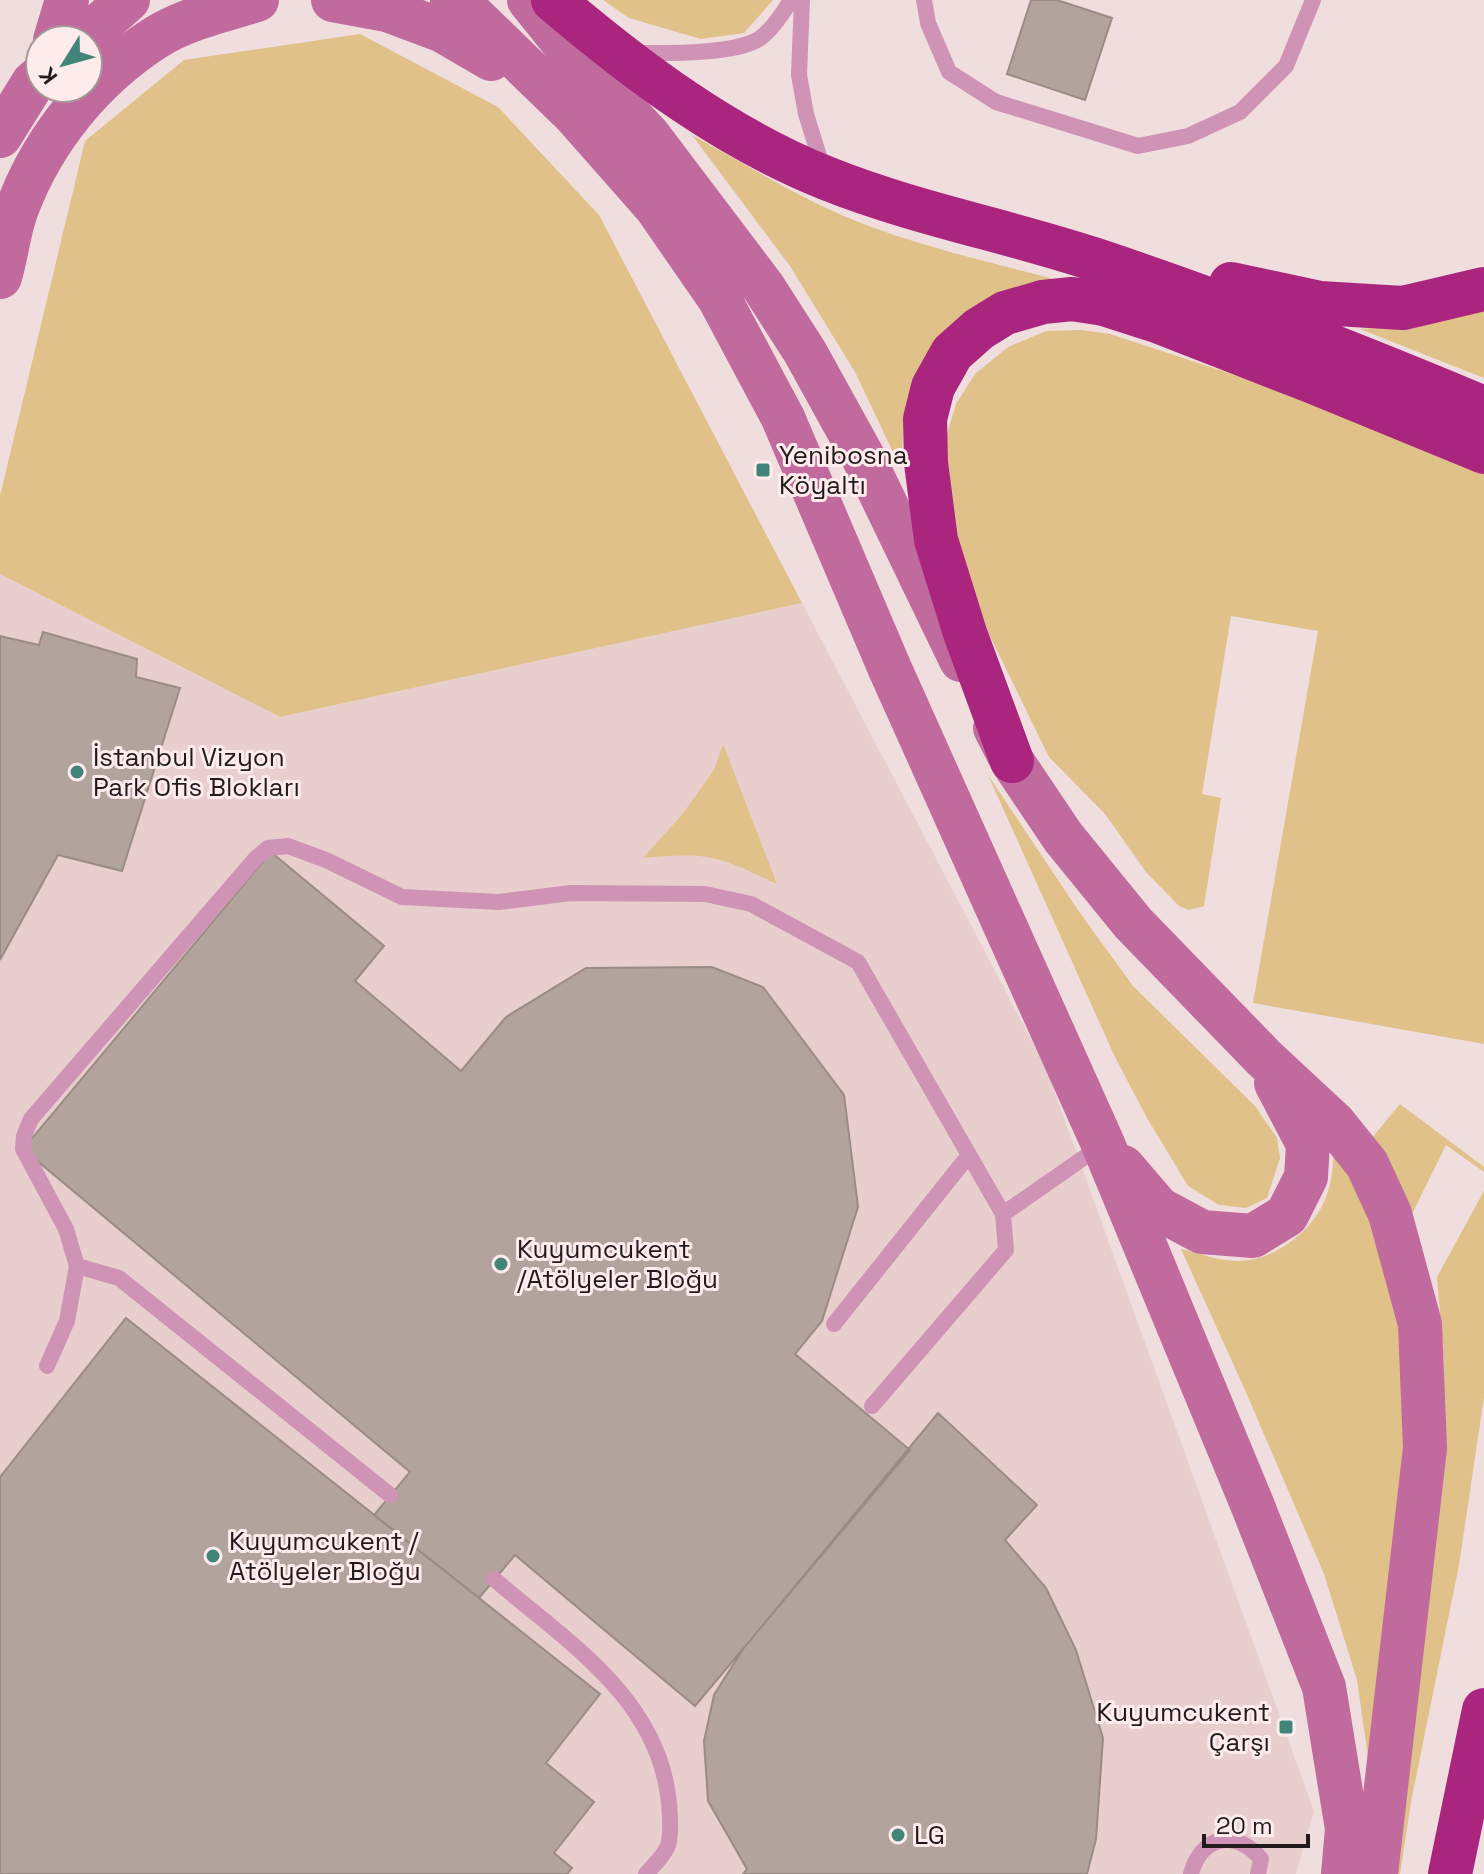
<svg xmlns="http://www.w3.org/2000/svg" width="1484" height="1874" viewBox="0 0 1484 1874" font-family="'Space Grotesk',sans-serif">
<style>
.built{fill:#e9cece}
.green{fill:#dfc189}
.building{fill:#b2a49c;stroke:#9a8c84;stroke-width:2}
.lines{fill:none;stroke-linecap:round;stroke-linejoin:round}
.service{stroke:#cf93b5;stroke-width:16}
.secondary{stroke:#c16a9e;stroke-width:44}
.motorway{stroke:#a9257e;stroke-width:44}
.poi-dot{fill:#418579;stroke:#feebeb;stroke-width:3}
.labels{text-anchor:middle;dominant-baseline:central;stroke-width:6;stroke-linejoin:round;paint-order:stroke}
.poi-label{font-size:26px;fill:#211b1b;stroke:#feebeb;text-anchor:start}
</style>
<rect width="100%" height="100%" fill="#f0dede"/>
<path class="built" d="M0,574L280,717L802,603L1046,1068L1314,1811L1296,1874H0Z"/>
<path class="green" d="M603,0H773L744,33L701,39L629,18Z
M360,34L498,107L599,215L802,603L280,717L0,574V496L85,141L184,60Z
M692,135C745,164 799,198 856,221C921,247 990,262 1057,280L904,413L901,469L855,372L790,266Z
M1484,310V378L1360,329L1397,327Z
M1081,330L1110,334L1302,397L1484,474V1044L1253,1003L1318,631L1231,616L1202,794L1221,798L1204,906L1189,910L1179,906L1146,872L1105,814L1049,757L988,632L960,549L944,467L946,437L956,404L975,374L1008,347L1046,331Z
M723,744L777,884C755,874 731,861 707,857C686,854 664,856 643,858L681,816L714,770Z
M988,775L1080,913L1133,986L1255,1106L1277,1138L1280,1158L1267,1198L1246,1208L1219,1205L1188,1186L1147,1118L1114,1055Z
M1400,1104L1484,1167V1172L1446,1145L1412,1214L1371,1139Z
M1334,1151L1357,1189L1378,1235L1399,1307L1408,1459L1371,1778L1357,1680L1324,1574L1245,1390L1181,1249C1202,1254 1226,1264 1249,1260C1278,1256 1309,1232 1322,1206C1331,1190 1333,1169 1334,1151Z
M1484,1191V1397L1459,1565L1411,1802L1400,1874H1397L1432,1530L1444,1364L1437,1277Z"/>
<path class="building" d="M1031,0H1057L1112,18L1085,100L1007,74Z
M43,632L137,659L136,677L180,688L122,871L58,855L0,960V636L39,645Z
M271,852L384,946L355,981L461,1071L506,1017L586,968L712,967L763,987L844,1095L858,1207L822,1321L795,1354L910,1450L695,1706L515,1555L479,1598L374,1515L410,1472L23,1149Z
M126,1318L600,1694L546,1763L594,1802L554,1853L572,1868L567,1874H0V1477Z
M938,1413L1037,1505L1005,1540L1046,1588L1076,1650L1103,1738L1096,1839L1087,1874H743L747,1869L708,1801L704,1741L714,1695L743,1649Z"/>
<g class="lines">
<path class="service" d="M802,0L799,75L806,114L823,169
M924,0L928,23L949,72L996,102L1138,146L1188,136L1240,112L1286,66L1313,0
M633,53C664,53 732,55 759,39C771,31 783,13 791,0
M1003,1214L1102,1145
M77,1266L119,1278L390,1495
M834,1324L969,1155
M47,1366L67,1321L77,1266L66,1229L23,1149L24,1136L31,1119L256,858L268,848L288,846L326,860L402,897L499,902L571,893L705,894L751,904L858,962L1003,1214L1006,1250L872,1406
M494,1579C567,1642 659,1698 669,1803C670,1815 672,1833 668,1845C665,1855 653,1866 646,1874
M1191,1874C1201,1836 1235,1828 1261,1859L1258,1874"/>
<path class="secondary" d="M333,0L387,10L443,31L491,59
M452,0L474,17L574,114L656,207L719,298L783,418L890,669L1103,1144L1252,1504L1324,1687L1347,1829L1343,1874
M529,0L570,51L649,136L764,288L805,352L863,457L961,660
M55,40L67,0
M82,40L128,0
M0,136L33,83L40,77
M0,277C7,254 9,228 18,206C44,138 93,78 155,38C185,19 224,10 257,0
M995,728L1012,761L1063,837L1133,923L1264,1058L1334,1123L1367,1164L1390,1214L1420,1324L1425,1448L1376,1874
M1123,1167L1159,1209L1202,1232L1253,1236L1287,1215L1306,1177L1308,1144L1276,1083"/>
<path class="motorway" d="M553,0C635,70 726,138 826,178C913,213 1005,230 1093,259C1226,303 1355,354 1484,408
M1231,284L1320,303L1403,308L1484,289
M1012,761L965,633L936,540L926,463L925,419L933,387L952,353L979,329L1005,313L1043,302L1072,299L1104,304L1157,321L1311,381L1484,452
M1450,1874L1484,1710"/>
</g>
<g class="poi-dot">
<rect x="755" y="462" width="16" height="16" rx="4"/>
<circle cx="77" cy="772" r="8"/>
<circle cx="501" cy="1264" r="8"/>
<circle cx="213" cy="1556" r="8"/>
<rect x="1278" y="1719" width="16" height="16" rx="4"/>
<circle cx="898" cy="1835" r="8"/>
</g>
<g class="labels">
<g class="poi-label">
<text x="779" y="455">Yenibosna<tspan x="779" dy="30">Köyaltı</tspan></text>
<text x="93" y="757">İstanbul Vizyon<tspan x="93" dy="30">Park Ofis Blokları</tspan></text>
<text x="517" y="1249">Kuyumcukent<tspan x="517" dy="30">/Atölyeler Bloğu</tspan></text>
<text x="229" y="1541">Kuyumcukent /<tspan x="229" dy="30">Atölyeler Bloğu</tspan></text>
<text x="1270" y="1712" text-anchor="end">Kuyumcukent<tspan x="1270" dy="30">Çarşı</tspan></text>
<text x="914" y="1835">LG</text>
</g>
</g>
<g transform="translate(64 64) rotate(233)"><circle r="38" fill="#feebeb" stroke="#a69898" stroke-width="2"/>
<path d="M0-6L14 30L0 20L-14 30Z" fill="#418579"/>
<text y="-12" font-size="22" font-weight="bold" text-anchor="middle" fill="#211b1b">K</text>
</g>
<path d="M1204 1834v12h104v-12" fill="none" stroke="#211b1b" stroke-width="4"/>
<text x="1216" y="1834" font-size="24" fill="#211b1b" stroke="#feebeb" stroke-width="6" paint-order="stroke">20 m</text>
</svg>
